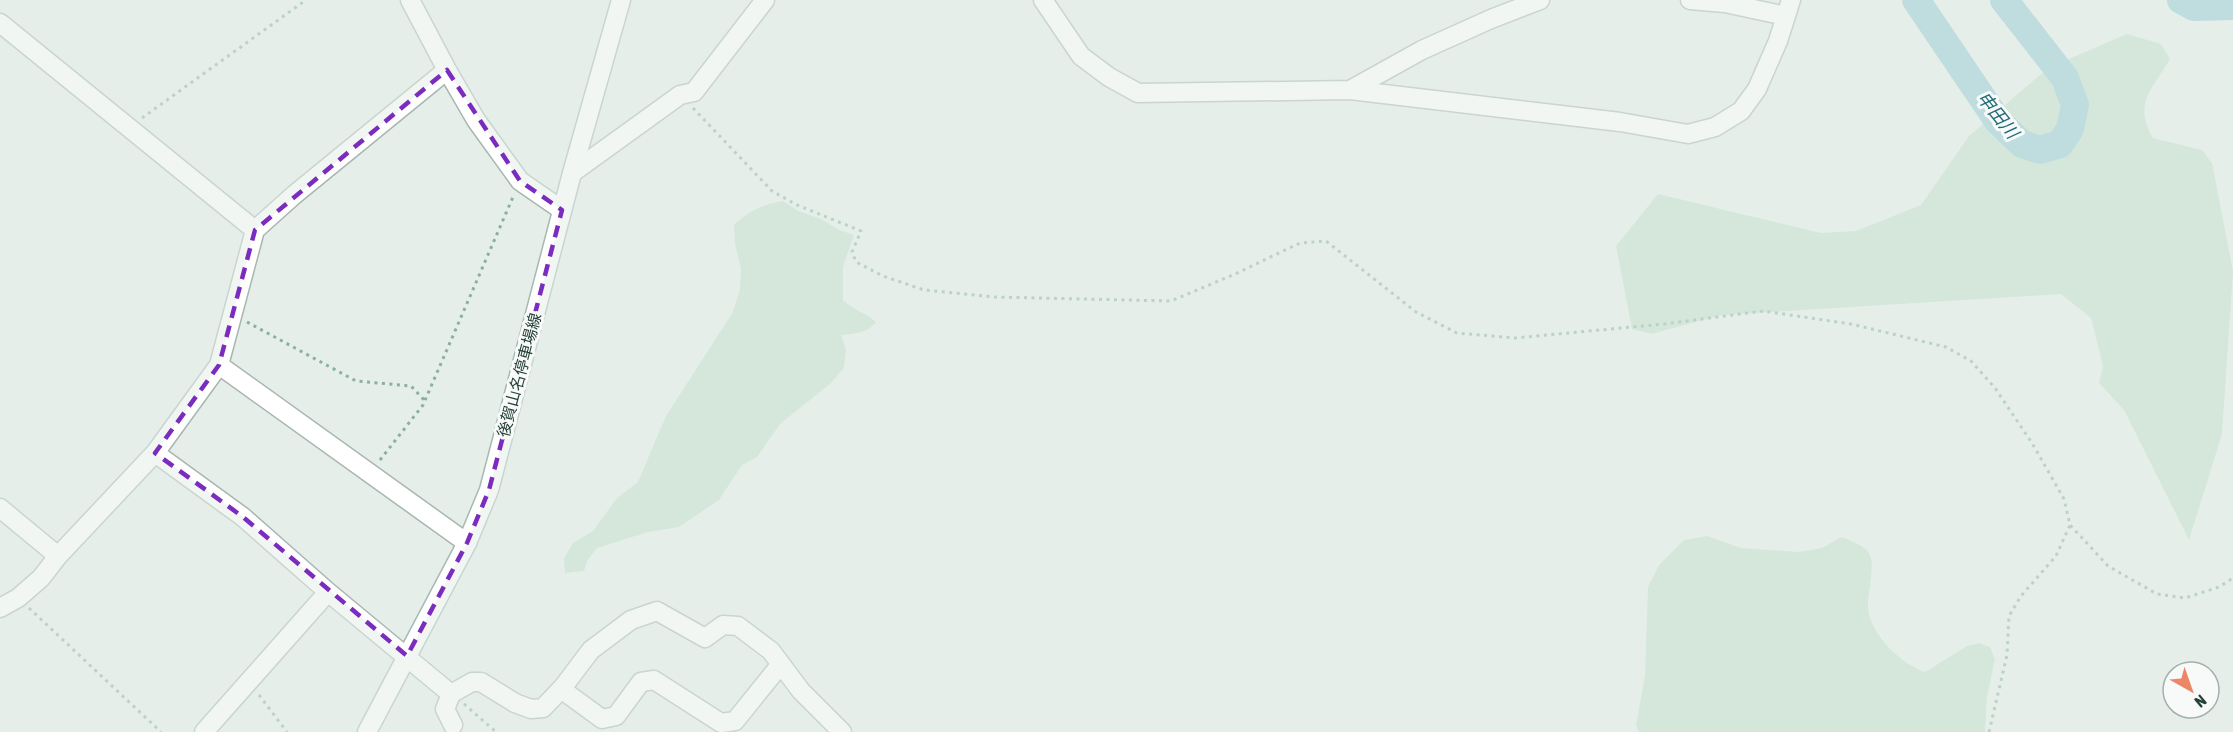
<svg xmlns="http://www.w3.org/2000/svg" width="2233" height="732" viewBox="0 0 2233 732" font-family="'Asap Condensed','Noto Sans JP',sans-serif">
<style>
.green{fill:#c0dec8}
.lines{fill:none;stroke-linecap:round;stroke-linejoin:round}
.river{stroke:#91c6d0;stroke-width:28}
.minor-casing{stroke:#a8b6b1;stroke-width:21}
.secondary-casing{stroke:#a5b9b2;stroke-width:21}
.path{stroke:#88b0a3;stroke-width:3;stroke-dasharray:3 4.5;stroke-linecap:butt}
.minor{stroke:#fff;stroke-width:18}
.secondary{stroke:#fff;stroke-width:18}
.marked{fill:none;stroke:#7b2cbf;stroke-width:4.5;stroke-dasharray:12 8;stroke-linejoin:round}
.labels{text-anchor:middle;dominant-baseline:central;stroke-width:6;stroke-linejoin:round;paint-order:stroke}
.street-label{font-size:16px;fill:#254038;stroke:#f7faf8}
.water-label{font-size:18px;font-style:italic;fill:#226b79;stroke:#f7faf8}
</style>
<rect width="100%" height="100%" fill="#e6eeea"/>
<path class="green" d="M2127,34L2161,44L2170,59C2152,90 2133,104 2153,138L2202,150L2212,163L2233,271L2222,434L2189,540L2124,410L2099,383L2103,366L2091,318L2061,294L1722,315L1651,334L1632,329L1616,246L1658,194L1821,233L1856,231L1921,205L1969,136L2048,68Z
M783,201L798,211L821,219L839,230L854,235L843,267V300C854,310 864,312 876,322C868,333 854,334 841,335L846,349L844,368L831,383L780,424L757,457L742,465L719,500L679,527L648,532L597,548L587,561L584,571L565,573L564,558L573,543L593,531L617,498L638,482L666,416L733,312L740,289L741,268L735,244L734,225C748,211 763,204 783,201Z
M1707,536L1741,548L1799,552L1822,548L1842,537C1853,542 1868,546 1871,558C1874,573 1867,594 1868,609C1871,635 1902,665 1925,672L1967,646L1979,643L1990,647L1995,659L1987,697L1985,732H1639L1636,725L1645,676L1648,587L1659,565L1684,540Z"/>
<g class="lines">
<path class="river" d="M1916,0L1998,121L2022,144L2040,150L2060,144L2070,129L2075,105L2065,78L2004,0
M2181,0L2194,7L2233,6"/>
<g class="minor-casing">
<path id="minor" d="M410,0L447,70L476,120L520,181L562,210
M1043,0L1081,56L1109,77L1138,93L1350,90L1620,122L1688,134L1715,127L1741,111L1757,89L1778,41L1791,0
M1690,0L1725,3L1786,16
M0,23L255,230
M1350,90L1422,50L1491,19L1540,0
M572,173L680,95L694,92L765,0
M219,365L467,543
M155,453L243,517L328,592L451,694L472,682H481L515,703L531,709L543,708L563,687L591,650L631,620L657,611L705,638L723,625L738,626L771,651L801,691L842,732
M0,508L58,556
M0,608L18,598L41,578L58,556L155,453L219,365L255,230L294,195L447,70
M561,689L602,719L616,716L641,682L654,680L721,723L735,721L781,664
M451,694L445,709L453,725
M204,732L328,592"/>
</g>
<g class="secondary-casing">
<path id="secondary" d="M367,732L467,543L489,490L572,173L621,0"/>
</g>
<path class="path" d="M693,108L772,191L797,205L861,231L852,252L856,262L883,276L924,290L995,297L1171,301L1235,274L1300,243L1326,241L1416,312L1457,333L1515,338L1664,324L1763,311L1851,324L1946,347L1971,361L1995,388L2032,443L2064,499L2070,525L2108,566L2157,594L2185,598L2219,587L2233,578
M142,118L306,0
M247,322L356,381L411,386L425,401
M380,460L423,405L513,197
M29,608L161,732
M259,695L287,732
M464,704L496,732
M1989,732L2007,655L2009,616L2021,596L2056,556L2070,525"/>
<use href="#minor" class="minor"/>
<use href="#secondary" class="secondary"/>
</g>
<path d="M0 0H2233V732H0ZM447,70L520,181L562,210L489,490L467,543L407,656L243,517L155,453L219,365L255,230Z" fill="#e6eeea" fill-opacity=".55" fill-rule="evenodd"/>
<path class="marked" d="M447,70L520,181L562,210L489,490L467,543L407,656L243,517L155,453L219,365L255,230Z"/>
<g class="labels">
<g class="street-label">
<text transform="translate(519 375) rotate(-75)">後賀山名停車場線</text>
</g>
<g class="water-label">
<text transform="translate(1998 115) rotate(51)">申田川</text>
</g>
</g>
<g transform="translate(2191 690) rotate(140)"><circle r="28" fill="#f7faf8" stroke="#a3b0ab" stroke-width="1.5"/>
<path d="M0-4.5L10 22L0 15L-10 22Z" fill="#eb8767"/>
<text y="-9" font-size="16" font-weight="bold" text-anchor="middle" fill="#254038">N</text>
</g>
</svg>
